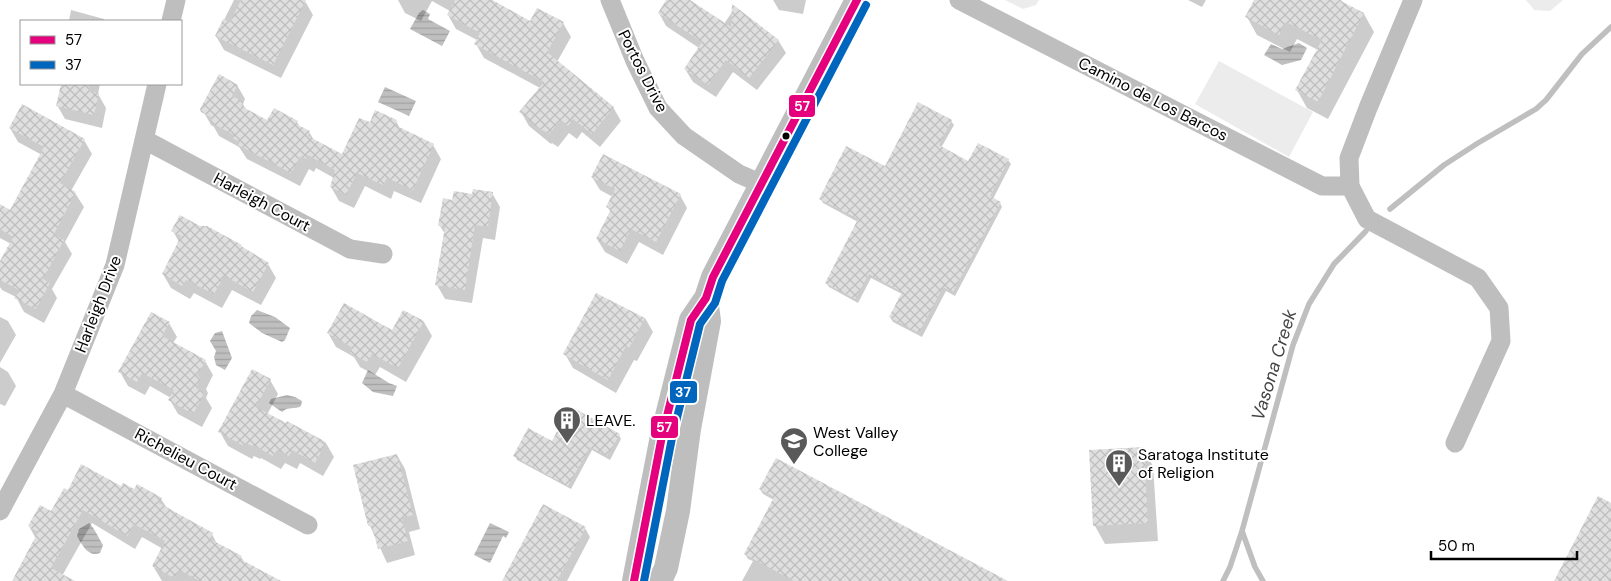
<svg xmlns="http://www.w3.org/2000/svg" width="1611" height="581" viewBox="0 0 1611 581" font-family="'DM Sans',sans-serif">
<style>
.grass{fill:#ececec}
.water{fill:url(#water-rules)}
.shadow{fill:#0003}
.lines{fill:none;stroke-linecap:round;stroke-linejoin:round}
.stream{stroke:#bfbfbf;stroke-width:5.5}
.building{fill:url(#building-cross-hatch)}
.minor{stroke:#bebebe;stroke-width:19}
.tertiary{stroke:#bebebe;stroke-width:24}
.bus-1-casing{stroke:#fff;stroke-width:11}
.bus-2-casing{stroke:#fff;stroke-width:11}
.bus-1{stroke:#e5007d;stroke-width:8}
.bus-2{stroke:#0065bd;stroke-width:8}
.bus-dot{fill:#000;stroke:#fff;stroke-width:2}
.labels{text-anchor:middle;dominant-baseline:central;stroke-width:4;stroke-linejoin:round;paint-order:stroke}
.street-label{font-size:16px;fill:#000;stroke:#fff}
.poi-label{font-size:16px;fill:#000;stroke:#fff;text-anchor:start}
.water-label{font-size:18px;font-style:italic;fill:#444;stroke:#fff}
.line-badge{stroke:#fff;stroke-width:2}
.badge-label{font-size:14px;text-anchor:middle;font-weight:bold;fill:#fff}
</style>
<defs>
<pattern id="water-rules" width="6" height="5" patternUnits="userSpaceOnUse" patternTransform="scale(1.25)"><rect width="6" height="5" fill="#bfbfbf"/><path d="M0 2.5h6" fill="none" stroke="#a2a2a2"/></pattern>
<pattern id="building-cross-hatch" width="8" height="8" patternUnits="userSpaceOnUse" patternTransform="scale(1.25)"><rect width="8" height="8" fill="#dfdfdf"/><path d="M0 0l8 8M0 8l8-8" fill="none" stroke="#bebebe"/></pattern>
</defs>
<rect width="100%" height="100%" fill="#fff"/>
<path class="grass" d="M1005,0H1039L1036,5L1023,9Z
M1526,0H1563L1550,11L1534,10Z
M1219,61L1313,112L1289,157L1195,104Z"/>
<path class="water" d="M423,10L430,14L428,19L450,31L442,46L410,29L419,13Z
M1299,43L1307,48L1301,60L1282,65L1264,55L1271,44L1282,49Z
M385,87L416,101L409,116L378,102Z
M257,310L275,317L290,328L285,340L282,342L262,333L249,323L251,316Z
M222,331L232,358L225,370L216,365L214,357L216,351L210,341L215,333Z
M368,370L389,383L397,386L393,396L373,392L362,383Z
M287,395L295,397L302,401L301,406C295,410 288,406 282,412L269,403L271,399Z
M89,523C95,529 98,537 103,545L100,553C89,558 82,545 77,536L79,529Z
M490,523L509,532L506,538L503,536L490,563L474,555Z"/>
<path class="shadow" d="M234,0L305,1L313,15L281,78L224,50L216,36Z
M398,0H492L531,22L563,23L571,37L557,62L613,107L621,121L600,147L582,132L577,139L569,133L558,147L552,143L551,144L529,126L521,112L540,88L484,58L476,44L477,40L456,29L448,15L450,11L432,1L421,21L405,13Z
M668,0H688L724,24L734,9L778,40L786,53L757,90L733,72L716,97L693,82L685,69L699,48L666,26L659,13Z
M773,0H806L803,14L779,10Z
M1188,0H1206L1202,7Z
M1256,0H1341L1344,4L1364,14L1374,32L1328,119L1307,108L1297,90L1318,50L1297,39L1290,52L1257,35L1247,17Z
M71,10L104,19L105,21H69Z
M62,84H100L98,94L106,108L102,128L65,119L57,105Z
M237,85L245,99L243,104L247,111L267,122H297L300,127L309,132L314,140L342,156L370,124L396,121L401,130L433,145L441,159L421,203L394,191L391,199L365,186L354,208L339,201L331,187L334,178L316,168L314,172L309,169L300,186L247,159L239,147L219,136L214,127L211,125L202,109Z
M951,121L954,125L941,148L969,163L1008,160L1011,164L993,199L1000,203L1002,207L955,296L946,291L922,337L893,322L890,317L902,294L871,278L858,303L829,287L826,283L858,222L823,203L820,198L885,167Z
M10,128L84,140L92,154L71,191L75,193L84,207L65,242L72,254L52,289L57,298L44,323L24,312L16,297L2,290L0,287V263L11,244L0,238V206L11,212L42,155L18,142Z
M592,177L680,195L687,208L663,255L639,242L627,264L605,252L597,239L611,212L607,207L613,197L600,190Z
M492,193L500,207L495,240L483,238L472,303L445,299L437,285L445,234L440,226L453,201Z
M173,231L242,248L268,264L276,278L261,305L232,290L222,308L194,293L190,299L171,288L163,274L179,242Z
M404,311L424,322L432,336L406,382L380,367L375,375L360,367L354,357L336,347L328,333L392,332Z
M0,317L8,321L16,335L0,363Z
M645,318L653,332L637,361L634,360L616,393L573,368L565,354Z
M169,323L177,337L173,343L205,361L213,375L206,389L208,393L206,398L212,408L202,427L178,414L170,400L171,398L150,386L145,395L128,386L120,372Z
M0,367L8,372L16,386L5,406L0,404Z
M270,380L278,394L267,415L326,443L334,457L323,476L300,463L297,469L285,463L281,469L261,458L260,459L254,456L252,459L228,446L220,432Z
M619,435L621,439L610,460L592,450L571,489L517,460L515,456Z
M1143,448L1153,466L1158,541L1105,544L1095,526Z
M397,455L405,469L420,529L409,532L415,555L387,563L370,526Z
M122,488L161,499L167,508L212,534L217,544L241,557L245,563L273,581H162L153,566L163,549L142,537L135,549L92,523L62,576L71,581H15L36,539L29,526L52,513L68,491Z
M760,489L1005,581H742L753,561L748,559L745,554L774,500L763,494Z
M585,528L590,537L567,581H506Z"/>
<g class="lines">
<path class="stream" d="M1390,209L1444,165L1478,143L1536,109L1546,100L1582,54L1611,27
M1242,531L1255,567L1263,581
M1223,581L1230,567L1242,531L1293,345L1309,304L1334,264L1366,231"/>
</g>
<path class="building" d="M241,0H306L273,65L215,36L223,19L230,22Z
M455,0H492L530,21L537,8L564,22L547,52L614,107L592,134L573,119L568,126L561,120L549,134L543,130L542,131L519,112L544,82L474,44L480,33L447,15Z
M666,0H690L731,27L732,4L779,40L749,78L726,60L708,85L684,69L702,42L658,13Z
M1254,0H1339L1364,13L1318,102L1295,90L1322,40L1286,22L1279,35L1245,17Z
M219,74L238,85L232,96L244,102L241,106L267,120L274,108L298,121L296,124L310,131L308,136L342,154L359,118L370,122L375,110L397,120L395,125L434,144L413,190L387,178L383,185L357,173L346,195L330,187L335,170L308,155L306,159L301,156L291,173L238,145L240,142L232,138L234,135L210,122L212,118L201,112L200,109Z
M61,84H89L88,91L99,93L94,115L56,106Z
M918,102L952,120L939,145L968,161L978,143L1009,159L990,196L1001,202L953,292L943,287L919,333L889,317L902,292L869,274L855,299L825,283L858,219L819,199L846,146L885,166Z
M22,104L85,139L60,183L76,192L54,234L64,240L43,279L50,283L36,309L14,298L19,290L0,280V261L13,237L0,229V204L10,210L44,147L9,128Z
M603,154L681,194L656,242L631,229L620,251L596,239L611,209L606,207L615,189L591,177Z
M473,189L493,192L488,227L475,225L465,290L435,285L445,227L438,226L443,198L452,200L454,191L472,194Z
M180,215L200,226H207L242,245L241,246L269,263L253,292L224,276L214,294L186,280L182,286L162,274L181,236L171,231Z
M596,293L645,318L629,348L626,346L608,380L563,354Z
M344,303L392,330L403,310L424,321L398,368L372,354L367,362L350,353L353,348L327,333Z
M151,312L170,322L162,336L206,360L197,376L201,378L196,388L205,393L193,414L168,400L174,390L142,373L137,382L118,372Z
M252,369L271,379L256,407L286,423L287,421L326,442L315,463L292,450L289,456L277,450L273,456L253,445L252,446L246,443L244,446L218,432Z
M572,407L620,434L607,456L590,447L568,486L513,456L528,428L552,441L569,408L571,409Z
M1144,447L1148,523L1093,526L1089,450Z
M397,454L413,515L402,518L408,541L378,549L372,526H368L353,465Z
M776,458L1008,581H794L744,554L774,497L759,489Z
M81,464L121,486L123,483L134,489L137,484L162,498L159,503L213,533L210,539L242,556L240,559L281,581H200L179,570L174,578L152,566L165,541L134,524L127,536L83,510L51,568L75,581H12L38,532L28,526L40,505L51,511L64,488L68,490Z
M1598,496L1611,503V581H1554Z
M543,504L586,527L557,581H502Z"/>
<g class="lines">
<path class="minor" d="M610,0L635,61L658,108L684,136L739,174L762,184
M959,0L1322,186H1350
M1413,0L1368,108L1349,158L1350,186L1367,219L1478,278L1499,308L1501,341L1455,443
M171,21L176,0
M145,140L350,249L383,254
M63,394L308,525
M0,511L63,394L115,265L157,84"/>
<path class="tertiary" d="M634,581L662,436L691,320L706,298L713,277L857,0
M660,581L666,568L678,511L689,429L709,321L706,298"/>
<g class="bus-1-casing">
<path id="bus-1" d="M634,581L662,436L691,320L706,298L713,277L857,0"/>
</g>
<g class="bus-2-casing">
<path id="bus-2" d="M644,581L672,438L700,324L715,303L722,281L866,5"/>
</g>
<use href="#bus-1" class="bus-1"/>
<use href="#bus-2" class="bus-2"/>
</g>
<defs>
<g id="building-pin" transform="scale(1.4375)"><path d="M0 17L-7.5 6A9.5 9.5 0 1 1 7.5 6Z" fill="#595959" stroke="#fff"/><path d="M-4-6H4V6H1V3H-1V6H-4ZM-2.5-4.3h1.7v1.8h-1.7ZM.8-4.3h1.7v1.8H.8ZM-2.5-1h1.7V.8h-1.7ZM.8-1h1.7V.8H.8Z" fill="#fff"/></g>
<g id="university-pin" transform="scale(1.4375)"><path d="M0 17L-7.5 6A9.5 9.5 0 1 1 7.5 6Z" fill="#595959" stroke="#fff"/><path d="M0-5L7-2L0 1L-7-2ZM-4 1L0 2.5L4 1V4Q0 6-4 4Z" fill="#fff"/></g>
</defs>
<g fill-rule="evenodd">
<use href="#building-pin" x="567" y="420"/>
<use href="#university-pin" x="794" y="441"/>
<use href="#building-pin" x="1119" y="463"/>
</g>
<circle class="bus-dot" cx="786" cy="136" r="4.5"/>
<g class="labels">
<g class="street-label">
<text transform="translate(643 71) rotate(63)">Portos Drive</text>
<text transform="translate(1153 99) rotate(27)">Camino de Los Barcos</text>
<text transform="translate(262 202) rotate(28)">Harleigh Court</text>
<text transform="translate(98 304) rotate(-69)">Harleigh Drive</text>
<text transform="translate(186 459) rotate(28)">Richelieu Court</text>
</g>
<g class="poi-label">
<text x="586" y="420">LEAVE.</text>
<text x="813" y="432">West Valley<tspan x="813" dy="18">College</tspan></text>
<text x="1138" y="454">Saratoga Institute<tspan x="1138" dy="18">of Religion</tspan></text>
</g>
<g class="water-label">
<text transform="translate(1274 365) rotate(-73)">Vasona Creek</text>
</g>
</g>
<g class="line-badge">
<rect x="788" y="94" width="28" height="24" rx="5" fill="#e5007d"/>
<rect x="669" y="380" width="29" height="24" rx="5" fill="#0065bd"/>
<rect x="650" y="415" width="29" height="24" rx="5" fill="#e5007d"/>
</g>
<g class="badge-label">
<text x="802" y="111">57</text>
<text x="683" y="397">37</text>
<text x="664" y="432">57</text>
</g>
<rect x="20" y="20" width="162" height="65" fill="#ffffff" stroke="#999999"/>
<rect x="30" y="36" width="25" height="8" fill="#e5007d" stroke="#999999"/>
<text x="65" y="45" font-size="15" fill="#000000">57</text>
<rect x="30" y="61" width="25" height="8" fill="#0065bd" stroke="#999999"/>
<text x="65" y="70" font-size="15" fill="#000000">37</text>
<path d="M1431 551v8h146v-8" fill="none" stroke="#000000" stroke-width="2.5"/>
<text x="1438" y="551" font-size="15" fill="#000000" stroke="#ffffff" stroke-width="4" paint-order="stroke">50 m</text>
</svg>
